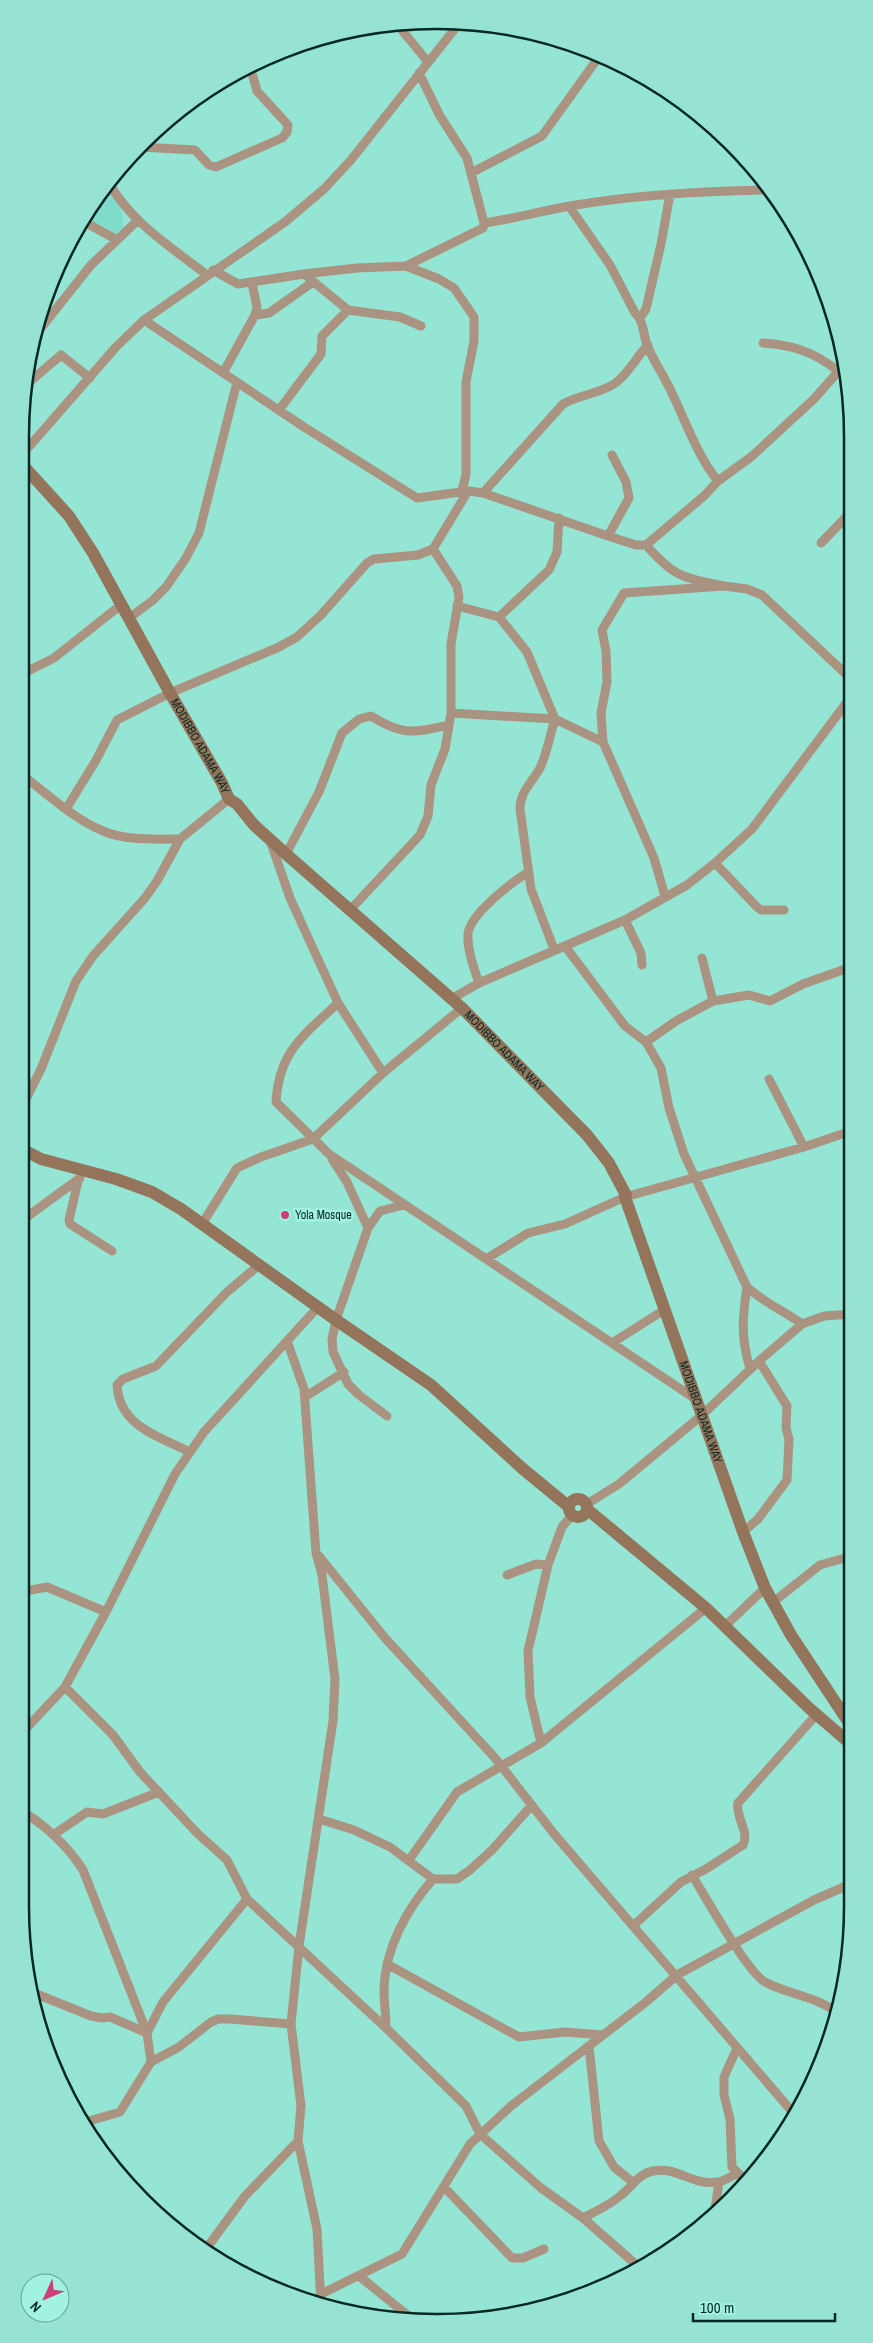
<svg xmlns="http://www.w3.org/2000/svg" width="873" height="2343" viewBox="0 0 873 2343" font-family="'Archivo Narrow',sans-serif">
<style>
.built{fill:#7fdbca}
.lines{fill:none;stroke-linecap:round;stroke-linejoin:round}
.street{stroke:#aa9381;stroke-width:9}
.secondary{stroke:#94745a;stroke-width:12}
.poi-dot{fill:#ca4076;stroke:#a2f2e2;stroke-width:2}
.labels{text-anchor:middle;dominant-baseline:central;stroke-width:5;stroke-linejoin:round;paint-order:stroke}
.street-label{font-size:12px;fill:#062924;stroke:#a2f2e2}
.poi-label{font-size:12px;fill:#062924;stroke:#a2f2e2;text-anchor:start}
.rim{fill:none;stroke:#062924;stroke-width:2.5}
</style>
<rect width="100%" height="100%" fill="#95e5d5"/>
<path class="built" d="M106,183L117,187L124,229L117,236L101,224L98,227L85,217Z"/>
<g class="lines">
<path class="street" d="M396,23L428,62
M419,73L440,116L467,158L484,223
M140,147L195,150L209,165L216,167L282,138L287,132L288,125L257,91L250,66
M471,173L542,136L598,58
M108,181C130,222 171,247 207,275
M569,206L610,265L635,313C644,321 643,334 647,345C653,360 663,374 670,389C685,419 697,456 718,481
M83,221L117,240
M406,266L483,228L484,223C513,219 541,211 570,206C635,195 702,191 767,190
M213,270L238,284L304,274L357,268L406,266L439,279L454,288L474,317V341L466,382V475L462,490L483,493L608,536L636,545H646C675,578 682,577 724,586
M304,274L348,310L400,317L421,326
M255,315L269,313L313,282
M640,318L646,309L661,244L670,194
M144,320L304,427L417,498L468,491
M33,338L91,265L137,221
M763,343C799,345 822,356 849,380
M223,373L255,315L257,307L252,283
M27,384L61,355L90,378
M279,410L321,354L322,336L348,310
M20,457L116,347L144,320L285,222L324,189L351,160L461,21
M483,493L563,404C579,395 598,394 614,384C628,375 636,357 648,345
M608,536L629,498L626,482L612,455
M821,543L850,513
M646,545L704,496L718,481L751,457L814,399L845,364
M457,606L499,617L527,652L555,719L603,742
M499,617L549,570L557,552L559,518
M129,618L152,601L166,587L186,558L199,533L237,382
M20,675L54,658L122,604
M451,713L555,719C550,735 547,753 540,768C532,783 520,791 520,809L531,889L554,949
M20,773C46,793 72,818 103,831C126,841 155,839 180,839
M66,809L95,762L117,720L170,693L279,647L297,637L321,615L367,563L374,559L418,555L433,549L468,491
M270,840L290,898L338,1003L383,1073
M286,854L319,792L342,733L359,719L371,716C403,736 413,733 449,725
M715,863L757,907L761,910H784
M665,896L654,858L603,742L601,713L607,682L606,651L602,630L624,593L724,586L747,589L762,595L850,678
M351,909L420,835L428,816L431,785L445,749L451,713V644L459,597L457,586L433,549
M625,920L641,953L642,965
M565,946L625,1026L646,1042L661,1068L669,1108L684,1154L747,1287C763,1302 784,1311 802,1324
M702,958L713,1001
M479,983C474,968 467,950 468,934C470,914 511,883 527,873
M451,999L479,983L625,920L687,885L715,863L752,829L850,698
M338,1003C304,1035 279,1051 276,1102L329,1154L697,1400
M646,1042L676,1021L713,1001L749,995L770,1001L803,984L851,967
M769,1079L804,1147
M20,1111L41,1069L76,981L93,956L145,898L157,881L180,839L229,799
M332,1159L347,1182L368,1228
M78,1181L69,1220L70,1224L112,1251
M20,1222L80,1178
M202,1224L237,1168L261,1157L313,1139L383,1073L462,1008
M486,1259L528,1233L565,1224L625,1197L804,1147L851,1131
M747,1287C742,1319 741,1338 750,1369
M287,1341L304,1389L316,1553L322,1575L335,1679L333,1721L299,1946L291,2024L301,2106L298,2141L317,2229L321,2305
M612,1343L664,1310
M305,1397L344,1372
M387,1416L359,1395L348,1384L333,1352L332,1339L336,1320L368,1228L380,1211L404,1205
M190,1452C158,1436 119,1426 117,1385L123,1379L156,1366L227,1292L259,1265
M587,1504L619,1484L701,1416L759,1361L802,1324L824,1316L852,1314
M743,1532L758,1519L787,1480L789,1439L786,1428L787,1406L759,1361
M319,1556L385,1638L495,1758L555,1835L795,2115
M507,1575L536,1564L548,1565
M20,1592L47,1587L106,1612
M772,1603L820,1565L852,1556
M725,1626L765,1588
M65,1687L113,1735L140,1772L198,1834L227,1860L247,1899L386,2028L466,2106L480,2134L541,2188L583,2218L640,2268
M20,1735L65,1687L106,1612L175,1474L204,1432L318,1307
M541,1743L530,1697L528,1651L548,1565L562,1527L572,1515
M20,1810C44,1824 68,1846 83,1870L147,2033
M319,1819L354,1830L390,1847L433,1879
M53,1835L87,1812L103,1814L159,1792
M409,1860L457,1792L541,1743L706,1608
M692,1875C705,1896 747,1972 765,1982C789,1995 817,1996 839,2014
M847,1886L853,1905
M634,1925L681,1882L706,1869L743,1845C750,1832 735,1817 738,1803L816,1715
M387,1964L519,2037L565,2032L603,2035
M34,1993L91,2016L102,2018L110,2017L147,2033
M386,2028C386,2015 384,2002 384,1989C385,1948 407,1909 433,1879H457L470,1870L492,1850L532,1805
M589,2046L599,2141L614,2167L634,2183
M737,2048L724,2077V2095L730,2119L732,2167L745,2180
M151,2062L147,2033L163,2002L247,1899
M82,2123L120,2112L151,2062L179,2047L211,2022L218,2019H230L291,2024
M444,2187L512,2258H523L544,2249
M715,2209L719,2182
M583,2218C596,2211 610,2205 620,2196C632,2187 638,2174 653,2171C677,2166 693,2186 717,2182C724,2182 731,2176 738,2173
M206,2249L245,2196L298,2141
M359,2276L411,2318
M313,2303L321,2294L402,2254L470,2144L511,2106L646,2002L677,1975L814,1900L853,1883"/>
<g class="secondary">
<path id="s1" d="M20,462L69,516L93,553L170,693L222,783L229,799L237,804L254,825L286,854L462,1008L587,1135L609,1163L626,1195L625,1197L743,1532L765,1588L791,1635L853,1729"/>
<path d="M20,1148L41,1159L116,1179L152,1192L181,1209L336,1320L431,1385L523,1469L568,1506"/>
<circle cx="578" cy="1508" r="9"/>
<path d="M587,1509L706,1608L809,1708L853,1746"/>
</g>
</g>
<circle class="poi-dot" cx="285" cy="1215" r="5"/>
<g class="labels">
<g class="street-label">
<text stroke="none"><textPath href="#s1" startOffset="338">MODIBBO ADAMA WAY</textPath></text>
<text stroke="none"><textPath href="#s1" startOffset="772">MODIBBO ADAMA WAY</textPath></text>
<text stroke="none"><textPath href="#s1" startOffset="1192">MODIBBO ADAMA WAY</textPath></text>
</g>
<g class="poi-label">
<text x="295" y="1215">Yola Mosque</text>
</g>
</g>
<path d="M0 0H873V2343H0ZM436 29H437A407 407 0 0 1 844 436V1907A407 407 0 0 1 437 2314H436A407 407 0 0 1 29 1907V436A407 407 0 0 1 436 29Z" fill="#96e2d3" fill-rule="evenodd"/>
<path class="rim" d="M436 29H437A407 407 0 0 1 844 436V1907A407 407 0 0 1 437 2314H436A407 407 0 0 1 29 1907V436A407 407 0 0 1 436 29Z"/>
<g transform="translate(45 2298) rotate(226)"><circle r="24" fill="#a2f2e2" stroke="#64a296"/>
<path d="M0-4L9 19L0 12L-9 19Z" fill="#ca4076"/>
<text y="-8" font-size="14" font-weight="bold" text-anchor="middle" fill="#062924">N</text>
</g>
<path d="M693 2313v8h142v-8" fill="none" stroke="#062924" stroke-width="2.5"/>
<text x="700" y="2313" font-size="15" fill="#062924" stroke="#a2f2e2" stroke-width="4" paint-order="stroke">100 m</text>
</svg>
